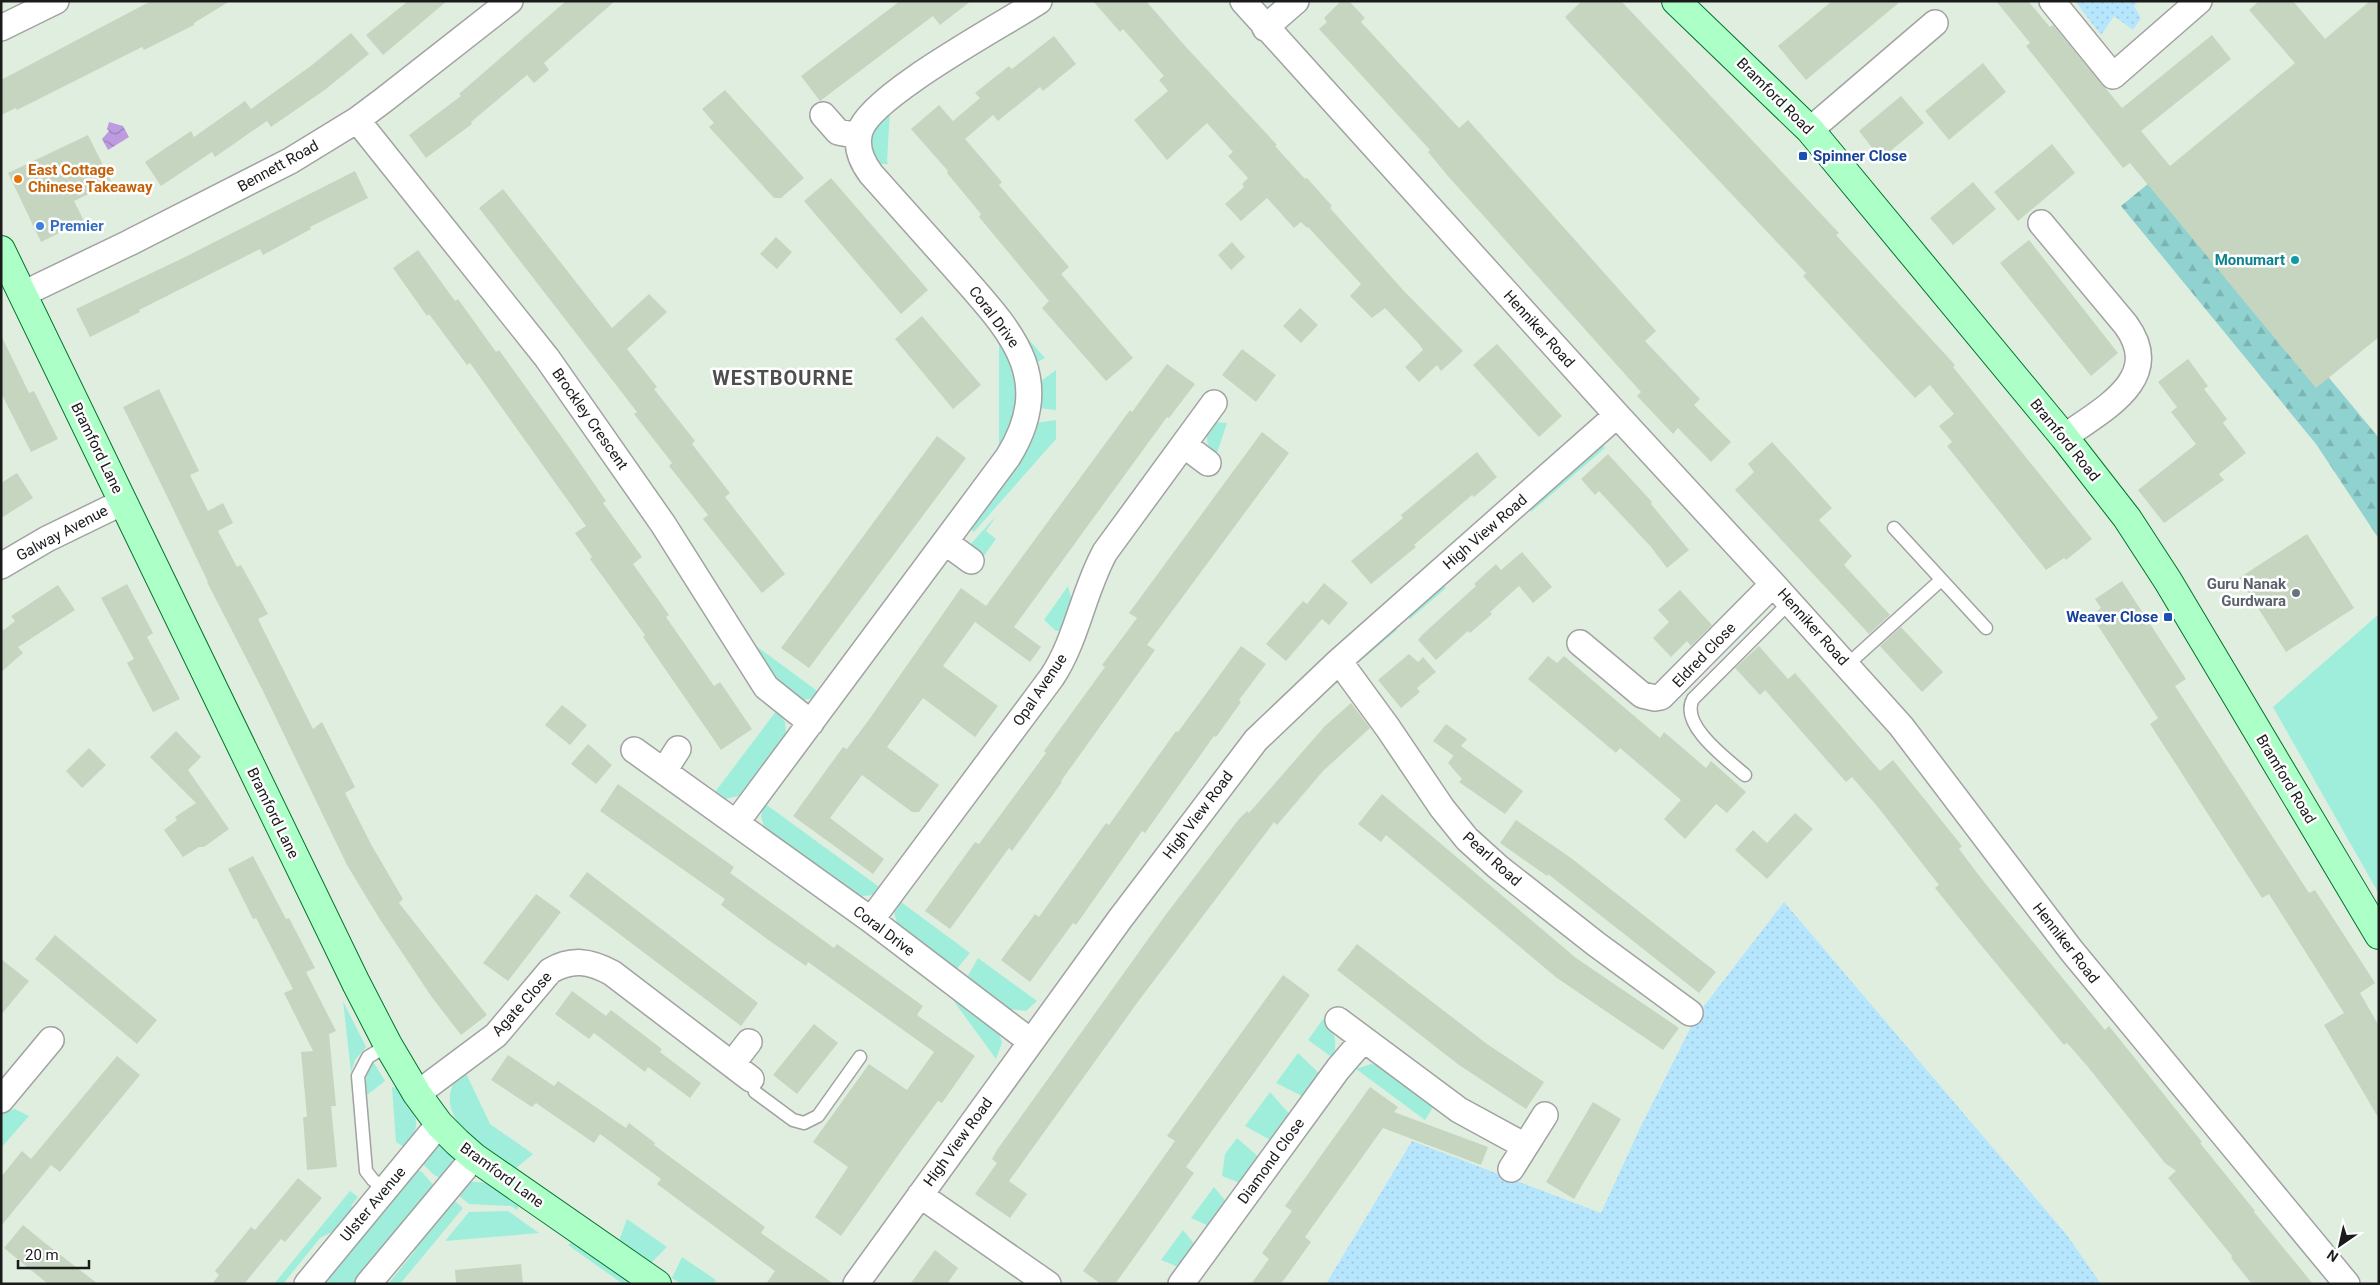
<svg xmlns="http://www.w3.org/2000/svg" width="2380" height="1285" viewBox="0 0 2380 1285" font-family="Roboto,sans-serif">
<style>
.grass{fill:#9feedc}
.forest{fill:url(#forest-firs)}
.park{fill:url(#park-dots)}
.water{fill:url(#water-waves)}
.building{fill:#c6d5bf}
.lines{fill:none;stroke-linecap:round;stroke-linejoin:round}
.lane-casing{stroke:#a2a2a2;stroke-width:15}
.street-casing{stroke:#a2a2a2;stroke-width:28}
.secondary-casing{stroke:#00742b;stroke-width:30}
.lane{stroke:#fff;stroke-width:12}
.street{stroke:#fff;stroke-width:25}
.secondary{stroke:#acffc6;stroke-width:28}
.transit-dot{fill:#1a4fb4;stroke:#fff;stroke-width:2}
.food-dot{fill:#e8710a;stroke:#fff;stroke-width:2}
.shop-dot{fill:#3f7fe0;stroke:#fff;stroke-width:2}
.culture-dot{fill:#0f9aa8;stroke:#fff;stroke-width:2}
.worship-dot{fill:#6b7280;stroke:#fff;stroke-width:2}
.labels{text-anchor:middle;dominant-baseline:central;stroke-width:5;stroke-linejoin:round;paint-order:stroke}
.street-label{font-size:15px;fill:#1b1b1b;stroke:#fff}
.transit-label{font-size:15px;font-weight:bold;fill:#164399;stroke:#fff;text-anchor:start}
.food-label{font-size:15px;font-weight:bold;fill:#c56008;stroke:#fff;text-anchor:start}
.shop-label{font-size:15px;font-weight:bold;fill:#366cbe;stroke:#fff;text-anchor:start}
.culture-label{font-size:15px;font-weight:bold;fill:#0d838f;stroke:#fff;text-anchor:end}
.worship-label{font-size:15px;font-weight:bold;fill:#5b616d;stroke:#fff;text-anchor:end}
.district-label{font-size:20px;font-weight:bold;letter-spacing:1px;fill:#4e4e4e;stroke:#fff}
</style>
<defs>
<pattern id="forest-firs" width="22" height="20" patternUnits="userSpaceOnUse" patternTransform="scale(1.25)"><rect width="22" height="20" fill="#90d2cf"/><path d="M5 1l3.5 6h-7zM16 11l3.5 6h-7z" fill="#7cb4b1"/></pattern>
<pattern id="park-dots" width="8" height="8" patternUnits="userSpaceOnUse" patternTransform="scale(1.25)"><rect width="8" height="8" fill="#b6e6fe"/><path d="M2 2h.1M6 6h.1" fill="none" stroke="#9cc5d9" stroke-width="1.8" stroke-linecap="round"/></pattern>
<pattern id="water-waves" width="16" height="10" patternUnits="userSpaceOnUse" patternTransform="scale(1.25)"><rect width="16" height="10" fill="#bd9be0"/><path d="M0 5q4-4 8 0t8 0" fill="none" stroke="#997eb5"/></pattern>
</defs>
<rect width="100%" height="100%" fill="#e0eedf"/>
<path class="grass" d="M890,110L887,162L889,164H876C869,137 869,130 890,110Z
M1015,324L1045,358L1034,364Z
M999,335L1015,370L1017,408L999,455Z
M1056,370V410L1038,408L1037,384Z
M1056,420V439L974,532L968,527L1035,423Z
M1212,422L1227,423L1216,456C1205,444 1204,436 1212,422Z
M1601,444L1605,448L1531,512L1529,507Z
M996,516L986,531L996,539L970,575L966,572L968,547Z
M1441,584L1446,588L1410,619L1407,614Z
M1068,586L1073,605L1064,630L1056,631L1044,620Z
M2379,614V894L2273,707Z
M1393,626L1397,630L1360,661L1357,658Z
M752,643L820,693C811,702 794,702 784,693C776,686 759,653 752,643Z
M777,710L785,722L786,735L742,795L725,799L712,796Z
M764,803L882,889L873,895L855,897L765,831L761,816Z
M897,899L970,953L955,971L898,927L894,912Z
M978,958L1037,1001L1026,1011L1009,1009L966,979Z
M951,994L999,1032L1002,1043L996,1059L950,996Z
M343,1001L366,1047L355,1060L351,1072Z
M1323,1019C1335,1030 1338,1042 1333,1058L1308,1040Z
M1298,1053L1322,1076L1306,1098L1276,1083Z
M371,1063H374L385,1081L367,1095L365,1080Z
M1371,1064L1378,1065L1435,1104L1425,1120L1356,1069Z
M464,1069L490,1124L533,1154L515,1169C483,1147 422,1113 464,1069Z
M392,1087L397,1088C415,1114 424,1119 407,1149L396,1142Z
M1270,1092L1292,1117L1274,1142L1245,1126Z
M15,1109L29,1116L1,1148V1112Z
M1237,1138L1261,1159L1243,1184L1222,1176L1225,1154Z
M436,1146H444L453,1158L450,1170L442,1179L434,1175L420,1161Z
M413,1169L422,1172L435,1187L355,1284H318Z
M467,1182C489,1180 504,1189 521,1201L517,1210L511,1206L469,1204L454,1192Z
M1214,1187L1228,1204L1211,1227L1191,1218Z
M350,1191L358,1197L351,1206L356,1211L344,1226L320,1238L283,1284H274Z
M450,1197L463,1208L400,1284H388L414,1252L421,1232Z
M508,1211L539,1233L445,1241L469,1212Z
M627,1219L667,1247L651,1263L619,1241Z
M1183,1230L1197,1247L1181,1268L1161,1260Z
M576,1240L638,1284H623L568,1245Z
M682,1257L716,1280L713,1284H681L672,1278Z"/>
<path class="forest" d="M2160,174L2379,438V539L2316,444L2121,206Z"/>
<path class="park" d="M2075,1H2139L2134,6L2141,18L2133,30L2114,16L2101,35Z
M1784,902L2066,1234L2101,1284H1326L1412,1141L1601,1213L1640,1128L1697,1015Z"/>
<path class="water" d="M109,122L123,126L129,137L108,150L102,139L109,131L107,129Z"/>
<path class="building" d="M151,1H230L194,23V25L144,50L142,47L17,110L16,108L1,115V80Z
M408,1H447L383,55L366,35Z
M566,1H615L544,63L549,70L534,83L527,75L471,122L472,124L426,158L409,135L461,96L459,94Z
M900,1H971L940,25L933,16L820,101L801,76Z
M1093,1H1146L1185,46L1277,145L1275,146L1305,179L1307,178L1332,206L1330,208L1403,290L1463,351L1441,371L1437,365L1419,382L1405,367L1423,350L1419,344L1385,308L1372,318L1350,296L1361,284L1308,227L1307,228L1301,222L1294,228L1267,198L1241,221L1225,204L1244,187L1242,184L1248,178L1228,156L1233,152L1207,123L1167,160L1134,120L1168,91L1159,80L1164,76L1123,29L1120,32Z
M1341,1H1349L1365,18L1361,22L1459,128L1468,120L1656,331L1645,341L1700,399L1694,405L1731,442L1711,462L1678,428L1673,434L1637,396L1641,392L1447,175L1428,152L1430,150L1319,29L1327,22L1324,18Z
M1582,1H1621L1661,43L1839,233L1836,235L1955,365L1953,367L2092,539L2066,560L2064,558L2046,570L1947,446L1952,442L1939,426L1954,414L1930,385L1915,398L1803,276L1806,273L1572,25L1565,17Z
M1832,1H1901L1806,80L1778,46Z
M1996,1H2028L2050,27L2053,25L2122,108L2212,35L2231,59L2141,131L2170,166L2295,63L2249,10L2259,1H2293L2325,39L2370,1H2379V337L2316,388L2130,163L2123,168L2026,46L2030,43Z
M351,33L369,54L326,89L271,127L267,121L215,157L212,152L161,186L145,162L191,131L194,137L245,101L251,109L312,65Z
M1054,36L1076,64L1043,91L1040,87L998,121L993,115L965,139L1002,182L999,185L1069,267L1061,274L1133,358L1106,381L1042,308L1049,301L979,217L981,214L947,173L948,171L911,129L939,105L953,121L980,98L975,93L1009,66L1012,69Z
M1983,63L2006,92L1949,140L1925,111Z
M725,90L804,178L781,198H774L709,127L714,123L702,109Z
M1901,96L1924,123L1881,159L1859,131Z
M88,135L112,183L74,201L84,221L41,242L8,173Z
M2052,144L2075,173L2018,221L1994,192Z
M355,171L368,198L310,227L311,229L263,255L260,249L139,310L140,312L90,337L76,309L183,258Z
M831,178L928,290L901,314L804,201Z
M1973,182L1996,209L1953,245L1930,218Z
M503,189L612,328L649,294L667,312L627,349L657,387L654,389L695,441L692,444L730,493L725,497L785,574L762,593L703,519L708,515L669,466L672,463L634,414L637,412L479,208Z
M776,237L792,252L777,269L760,254Z
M2029,240L2118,353L2091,376L2000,263Z
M1232,242L1245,257L1231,270L1218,255Z
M418,250L455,301L458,299L496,352L499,350L571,450L606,501L603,503L642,557L633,564L669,615L666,617L714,686L720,682L752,729L721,750L643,637L645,635L590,559L592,557L575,533L586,526L470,363L467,365L429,314L427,316L393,268Z
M1300,308L1318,325L1301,343L1283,326Z
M922,316L981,385L953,409L895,339Z
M1,335L29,393L34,391L58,439L31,452L1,393Z
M1497,344L1562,416L1539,437L1473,365Z
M1242,349L1276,375L1256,402L1222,375Z
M2188,359L2208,386L2204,389L2227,419L2223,423L2246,453L2219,474L2224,480L2164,523L2138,490L2196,444L2171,412L2177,407L2158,382Z
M1167,364L1195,384L1169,418L1167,417L1014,627L1041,647L1030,662L975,622L943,666L998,706L975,737L923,698L887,747L939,785L919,812H912L862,775L830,818L884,859L873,874L793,816L843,747L847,749L868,721L961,588L986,606L1130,410L1132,412Z
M159,389L199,471L190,475L208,511L223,503L233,523L218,531L237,567L241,565L268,614L258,619L313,729L322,722L355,787L345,793L372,846L403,899L399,903L487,1015L461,1035L431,996L379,918L347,865L262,689L207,582H208L164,490L123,407Z
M1262,432L1289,453L1147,645L1155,650L1061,781L1062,782L1012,851L1009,848L950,929L925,911L975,842L979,844L1046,753L1044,751L1105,667L1102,665L1137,618L1129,613Z
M937,436L966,458L809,668L781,648Z
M1772,442L1832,508L1819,520L1852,556L1844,565L1890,615L1869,634L1735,490L1754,472L1748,464Z
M1477,452L1497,477L1474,497L1472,495L1414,545L1416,547L1371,584L1351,561L1403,518L1401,515Z
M1608,454L1652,502L1651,504L1689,550L1667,568L1651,547L1599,491L1595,495L1581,479Z
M17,473L33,498L1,518V483Z
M2307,534L2354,608L2286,652L2239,578Z
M1522,552L1552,587L1533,603L1519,586L1490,612L1492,614L1470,633L1468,631L1436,660L1418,640L1422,635L1476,586L1474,584L1496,564L1501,570Z
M2122,581L2186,679L2175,686L2309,893L2315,890L2375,983L2360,993L2379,1026V1119L2324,1025L2344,1013L2269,894L2262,898L2150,724L2158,718L2091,615L2101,608L2095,599Z
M1324,583L1348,603L1329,625L1322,619L1286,661L1266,644L1303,601L1307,604Z
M127,584L153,633L147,637L180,699L153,712L127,663L134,659L101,598Z
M58,585L75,610L18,647L23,653L1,672V628L4,630L15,621L11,616Z
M1680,590L1712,625L1691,646L1687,641L1671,657L1653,638L1669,622L1658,610Z
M1901,627L1943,672L1922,692L1880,646Z
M1241,646L1266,664L1239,700L1241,702L1229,719L1216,737L1214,736L1145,833L1142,831L1076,925L1073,923L1030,982L1001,960L1035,914L1039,917L1106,823L1109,825L1176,731L1178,732Z
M1759,646L1788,679L1795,673L1880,771L1893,760L1962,846L1959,849L1984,882L2105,1030L2109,1026L2202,1142L2200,1143L2255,1211L2254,1212L2313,1284H2252L2231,1258L2232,1256L2168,1178L2176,1171L2165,1163L2088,1067L2067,1043L2064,1045L1980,944L1935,888L1939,885L1877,806L1852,777L1846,782L1765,690L1760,695L1735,668Z
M1409,654L1418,662L1423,657L1436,672L1417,688L1420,692L1401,708L1378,680Z
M1548,656L1557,663L1564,656L1660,738L1664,732L1706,768L1711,761L1746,792L1727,813L1716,804L1685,839L1664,819L1681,800L1620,748L1616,753L1528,679Z
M1351,703L1370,728L1323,771L1277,825L1274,822L1137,1003L1009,1181L1027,1194L1010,1218L975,1194L997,1163L992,1159L997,1150L1164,917L1239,819L1247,811L1249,813L1324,727Z
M562,705L587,725L570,745L545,725Z
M1446,724L1467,739L1461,746L1523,791L1505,814L1459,782L1462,779L1448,763L1458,750L1454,756L1433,741Z
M176,731L201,757L188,770L229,829L204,847H199L183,857L164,830L177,820L175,817L196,803L150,757Z
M588,744L612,765L596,784L571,764Z
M89,748L106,765L82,788L66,771Z
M618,784L734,867L730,873L834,948L837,944L923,1006L917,1015L975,1056L942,1103L938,1101L904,1147L841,1236L815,1217L848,1167L813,1142L869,1064L907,1090L934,1052L808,962L806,966L767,939L721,905L725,899L600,811Z
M1382,794L1576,958L1679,1028L1663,1050L1557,978L1386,835L1381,842L1358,824Z
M1795,813L1813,829L1767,879L1735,850L1753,830L1767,843Z
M1516,820L1571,858L1716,972L1699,993L1548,874L1547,876L1500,843Z
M253,856L286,919L289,918L315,968L306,972L336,1031L329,1034L336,1106H331L337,1167L307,1170L303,1117H307L301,1052L313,1051L284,993L293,989L256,918L253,919L228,869Z
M587,872L758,1003L741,1026L569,896Z
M536,894L561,912L508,981L483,963Z
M55,935L157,1020L137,1044L35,959Z
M1357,944L1487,1044L1544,1082L1526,1109L1459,1065L1337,970Z
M1,959L29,981L1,1015Z
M1283,975L1310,995L1186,1167L1194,1173L1133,1259L1115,1284H1101L1083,1271L1175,1141L1167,1136Z
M572,991L606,1016L611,1010L662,1049L660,1052L701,1083L690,1098L648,1067L645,1072L594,1033L589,1039L555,1014Z
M814,1024L838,1043L797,1094L773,1075Z
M508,1055L554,1086L558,1081L626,1128L629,1123L655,1143L654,1145L765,1227L761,1233L834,1284H766L775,1271L657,1184L661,1179L600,1134L594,1143L536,1103L532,1107L491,1080Z
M117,1056L140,1075L60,1172L51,1165L1,1226V1177L22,1151L31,1159Z
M1370,1087L1398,1107L1394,1112L1488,1147L1481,1165L1383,1128L1305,1237L1311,1242L1281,1284H1251L1269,1259L1262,1253L1292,1211L1285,1206Z
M1593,1102L1621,1119L1574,1199L1546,1182Z
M298,1178L322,1198L285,1242L281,1239L244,1284H212L219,1275L215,1271L251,1227L255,1230Z
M23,1225L45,1243L98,1284H48L4,1248Z
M935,1250L958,1268L947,1284H910Z
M521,1264L523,1284H456L455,1270Z"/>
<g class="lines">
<g class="lane-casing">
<path id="lane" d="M1894,528L1986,628
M1847,665L1941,580
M1745,775C1728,760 1679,725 1693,699L1790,602
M751,1079L755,1092L793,1120L804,1123L818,1116L860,1057
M385,1189L373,1180L366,1171L358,1076L368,1057L388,1045"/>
</g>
<g class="street-casing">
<path id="street" d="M1243,1L1617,415L1773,584L1901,726L2071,950L2347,1284
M2052,1L2113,76L2199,1
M1,28L56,1
M1265,28L1296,1
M823,115L838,132L859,136
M357,120L547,358L663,524L766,687L811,723
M1810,130L1935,23
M2041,223L2126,325C2165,379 2103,409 2064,437
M23,294L129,243L290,161L357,120L385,99L510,1
M1184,445L1208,463
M945,542L971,561
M1,566L47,539L123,502
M1580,643L1642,695L1655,698L1661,697L1773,584
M1339,661L1388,728L1442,808L1467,839L1498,867L1596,944L1690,1013
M634,750L871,920L1030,1041
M664,771L678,749
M736,823L1008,457C1059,375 1007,328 955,268C927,237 899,205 871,174C862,162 855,147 860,131C871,95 1003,25 1039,1
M871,920L1052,677C1077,639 1083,592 1105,552L1214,403
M1338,1020L1459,1110L1525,1146
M732,1064L749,1042
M417,1094L496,1035L550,971C572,958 590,961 612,973L751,1079
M1,1100L51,1040
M1511,1169L1545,1115
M920,1195L1048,1284
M307,1284L439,1124
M368,1284L474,1157
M856,1284L1120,919L1256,740L1339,661L1617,415
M1181,1284L1338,1069L1363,1040"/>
</g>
<g class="secondary-casing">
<path id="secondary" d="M1676,1L1810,130L2064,437L2127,518L2168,581L2379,935
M1,250L356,983L388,1045L417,1094L439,1124L457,1142L474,1157L657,1284"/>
</g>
<use href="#lane" class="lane"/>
<use href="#street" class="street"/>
<use href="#secondary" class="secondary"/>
</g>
<g class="transit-dot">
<rect x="1798" y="151" width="10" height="10" rx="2.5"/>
<rect x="2163" y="612" width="10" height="10" rx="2.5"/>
</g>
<circle class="food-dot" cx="18" cy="179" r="5"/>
<circle class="shop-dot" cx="40" cy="226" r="5"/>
<circle class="culture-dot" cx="2295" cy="260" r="5"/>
<circle class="worship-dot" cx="2296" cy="593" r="5"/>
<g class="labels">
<g class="street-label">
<text transform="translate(1775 96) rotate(45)">Bramford Road</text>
<text transform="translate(278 166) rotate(-29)">Bennett Road</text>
<text transform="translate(994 317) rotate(53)">Coral Drive</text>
<text transform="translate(1539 329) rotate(48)">Henniker Road</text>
<text transform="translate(590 419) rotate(55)">Brockley Crescent</text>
<text transform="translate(2065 440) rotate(51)">Bramford Road</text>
<text transform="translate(97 448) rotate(64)">Bramford Lane</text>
<text transform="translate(1485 532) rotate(-41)">High View Road</text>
<text transform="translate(62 533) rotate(-28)">Galway Avenue</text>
<text transform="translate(1813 627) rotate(48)">Henniker Road</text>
<text transform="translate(1704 655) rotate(-46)">Eldred Close</text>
<text transform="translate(1040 690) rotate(-56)">Opal Avenue</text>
<text transform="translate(2286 779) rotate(59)">Bramford Road</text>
<text transform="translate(273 813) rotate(64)">Bramford Lane</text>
<text transform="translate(1198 815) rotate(-53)">High View Road</text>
<text transform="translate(1492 859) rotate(42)">Pearl Road</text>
<text transform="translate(884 931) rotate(37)">Coral Drive</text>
<text transform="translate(2066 943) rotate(52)">Henniker Road</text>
<text transform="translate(522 1004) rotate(-48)">Agate Close</text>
<text transform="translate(958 1142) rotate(-54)">High View Road</text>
<text transform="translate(1271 1161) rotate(-54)">Diamond Close</text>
<text transform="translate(502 1175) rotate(36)">Bramford Lane</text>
<text transform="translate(373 1204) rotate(-50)">Ulster Avenue</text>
</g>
<g class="transit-label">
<text x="1813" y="156">Spinner Close</text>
<text x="2158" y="617" text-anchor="end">Weaver Close</text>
</g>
<g class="food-label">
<text x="28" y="170">East Cottage<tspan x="28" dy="17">Chinese Takeaway</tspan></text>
</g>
<g class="shop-label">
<text x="50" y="226">Premier</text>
</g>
<g class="culture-label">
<text x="2285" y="260">Monumart</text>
</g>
<g class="worship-label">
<text x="2286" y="584">Guru Nanak<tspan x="2286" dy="17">Gurdwara</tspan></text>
</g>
<g class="district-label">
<text x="783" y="378">WESTBOURNE</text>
</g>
</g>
<rect width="2380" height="1285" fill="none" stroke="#1b1b1b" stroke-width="5"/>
<g transform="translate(2340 1245) rotate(214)" stroke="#ffffff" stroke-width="4" paint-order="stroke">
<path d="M0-4L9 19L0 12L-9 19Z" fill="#1b1b1b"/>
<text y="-8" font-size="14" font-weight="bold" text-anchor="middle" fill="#1b1b1b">N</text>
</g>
<path d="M18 1260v8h71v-8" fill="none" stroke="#1b1b1b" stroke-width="2.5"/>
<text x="25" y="1260" font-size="15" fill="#1b1b1b" stroke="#ffffff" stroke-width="4" paint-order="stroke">20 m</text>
</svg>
